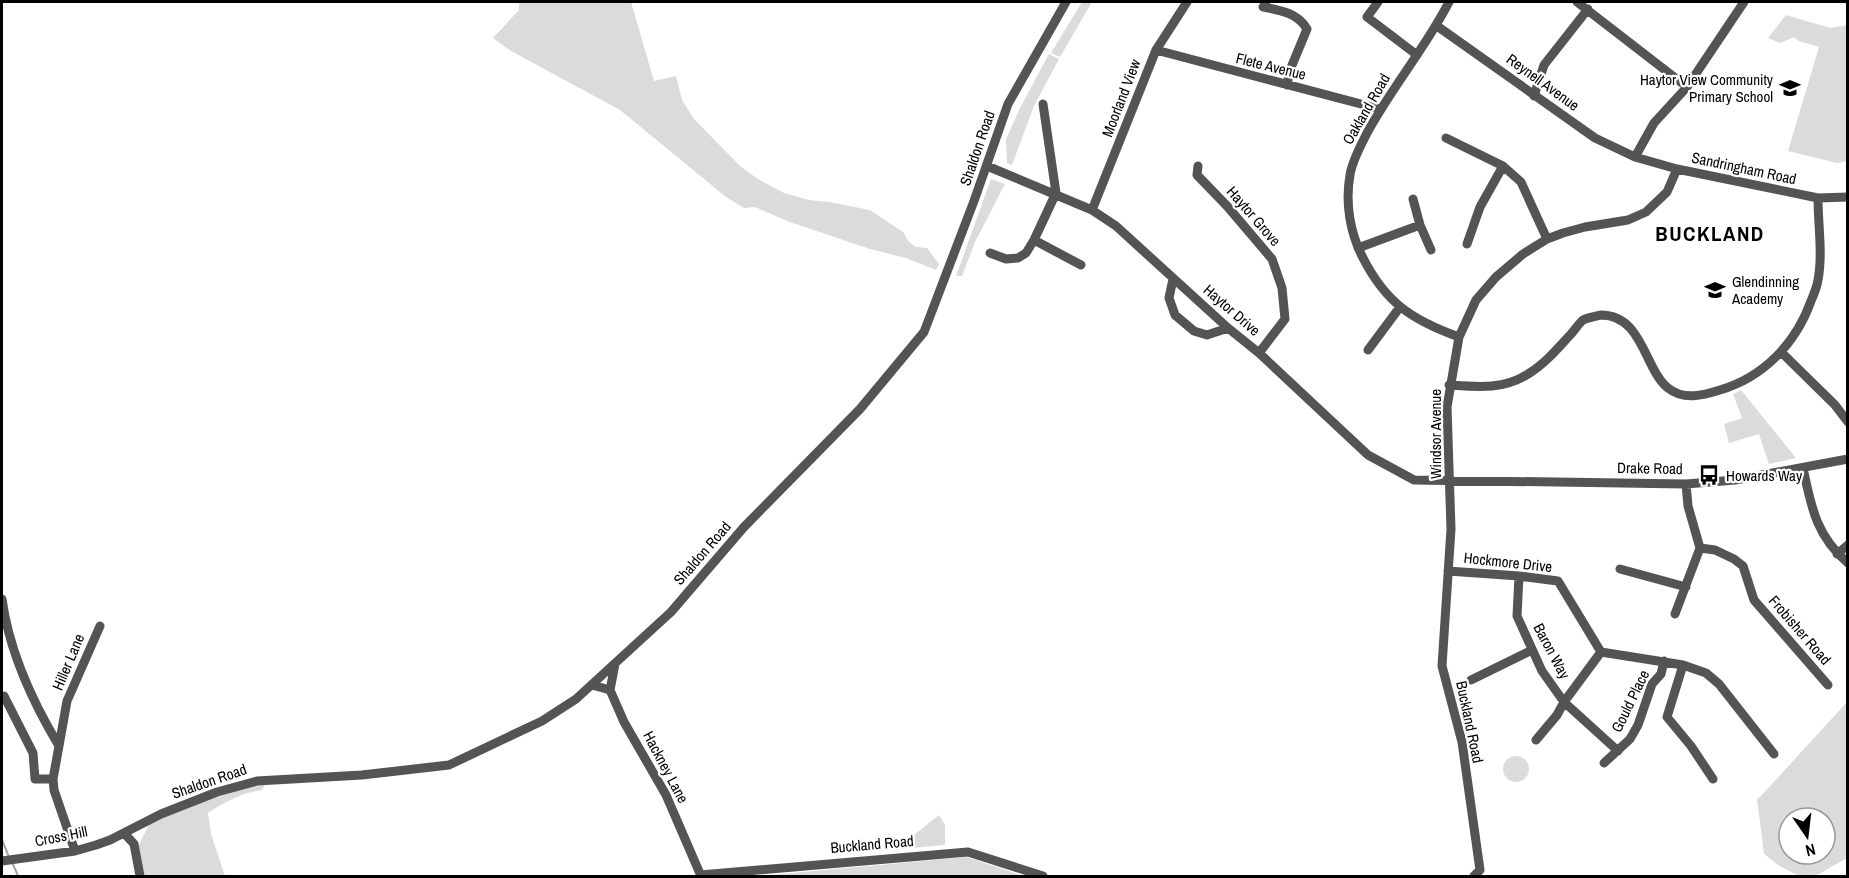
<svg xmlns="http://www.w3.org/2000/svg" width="1849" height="878" viewBox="0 0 1849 878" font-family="'Archivo Narrow',sans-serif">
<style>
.green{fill:#dbdbdb;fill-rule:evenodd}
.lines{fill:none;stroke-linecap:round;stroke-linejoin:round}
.stream{stroke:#a2a2a2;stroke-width:2}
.minor{stroke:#545454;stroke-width:9}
.labels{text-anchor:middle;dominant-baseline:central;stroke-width:4.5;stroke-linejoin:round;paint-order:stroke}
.street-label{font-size:15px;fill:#000;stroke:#fff}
.poi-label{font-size:15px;fill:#000;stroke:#fff;text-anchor:start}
.district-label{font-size:21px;font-weight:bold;letter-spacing:1.5px;fill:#000;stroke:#fff}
</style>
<rect width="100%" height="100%" fill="#fff"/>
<path class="green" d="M519,2H631L654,81L676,76L682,100L694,119L741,167L758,179L784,193L809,200L829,202L870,210L903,232L909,242L916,247L927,248L939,264L936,270L906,258L870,249L787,221L755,207L744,208L726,197L620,110L511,51L493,38L519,10Z
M1082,2H1092L1060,57L1051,53Z
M1786,15L1830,28L1847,25V161L1837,163L1788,151L1819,47L1799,41L1794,37L1780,43L1768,38Z
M1049,54L1059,59L1034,106L1012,165L1007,163L1006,139L1021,106Z
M991,179L1005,184L975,242L962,276H956Z
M1741,390L1796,458L1769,464L1759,434L1729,443L1724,424L1742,418L1733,394Z
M1847,702V858L1819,874L1805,876L1795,874L1778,865L1764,854L1757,799L1761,796ZM1789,818H1825V854H1789Z
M1503 769a13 13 0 1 1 26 0a13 13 0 1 1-26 0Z
M256,784H265L262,790C241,793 225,802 208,813L211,834L225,876H143L138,846L150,823L219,795Z
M939,815L945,825V845L889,850L903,844Z
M967,857L1023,876H759Z"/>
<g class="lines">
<path class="stream" d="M2,840L9,857
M12,862L18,876"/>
<path class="minor" d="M1266,2L1263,7C1280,10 1298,13 1307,29L1290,70L1287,85
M1378,2L1367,17L1417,55
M1449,2C1426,47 1392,87 1367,133C1361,145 1352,161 1350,175C1345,203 1350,233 1363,258C1386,303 1412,320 1459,337
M1577,2L1687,87
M1437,26L1595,138L1635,157L1677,169L1818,198L1848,197
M1156,50L1380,109
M1534,96L1544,65L1588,9
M1446,138L1503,166L1521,182L1547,239
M1635,157L1654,123L1687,87L1744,2
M987,166L1092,210L1116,226L1228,328L1259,353L1368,455L1414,480L1686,484L1735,480L1848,459
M1198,166L1197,175L1227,206L1272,259L1282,288L1285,319L1259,353
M1413,199L1420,225L1431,250
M1092,210L1156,50L1187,2
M1034,240L1081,265
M1467,244L1480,207L1503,166
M1358,248L1420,225
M990,253L1006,259L1018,258L1026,253L1034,240L1056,193L1043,104
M1173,279L1169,298L1175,315L1194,331L1207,335L1228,328
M1368,350L1400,307
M1781,352L1835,405L1848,422
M1449,385C1477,387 1503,390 1528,374C1545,364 1558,348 1571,334C1575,330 1579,323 1583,320C1587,318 1596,316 1601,315C1643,315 1644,369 1668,388C1684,401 1704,395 1720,390C1764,377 1796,343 1811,301C1814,294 1817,287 1818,280C1823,253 1818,226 1818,198
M1803,468C1811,506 1816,536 1848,563
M1686,484L1688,506L1700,548L1715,550L1734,559L1743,566L1754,600L1828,685
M1837,554L1848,545
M1620,569L1686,587
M1448,571L1519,576L1558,581L1601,652L1683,665L1706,673L1719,684L1774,754
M1519,576L1517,616L1542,671L1564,702L1618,751
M2,599C9,651 32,701 59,746L53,779L54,790L75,851
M1675,614L1700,548
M1683,665L1667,717L1691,746L1713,779
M1471,680L1532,650
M592,685L610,690L624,722L666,795L701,876
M610,690L615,664
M4,696L33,753L35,779H53
M1536,740L1557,715L1564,702L1601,652
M59,746L67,701L100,626
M1604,763L1630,739L1638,725L1652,684L1661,674L1664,661
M124,833L134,844L140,876
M2,861L75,851L96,845L110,840L161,814L217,792L257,781L362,775L449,765L542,721L576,699L671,612L744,527L860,409L924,332L974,201L1008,104L1066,2
M700,875L968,852L1043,876
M1474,876L1480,870L1462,742L1442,666L1451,529L1447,407L1459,337L1476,300L1496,277L1523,254L1547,239L1563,233L1585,227L1628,220L1646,212L1667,192L1677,169"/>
</g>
<defs>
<g id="school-bare" transform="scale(1.62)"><path d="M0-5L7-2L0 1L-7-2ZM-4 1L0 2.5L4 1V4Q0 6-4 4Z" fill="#000" stroke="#fff" stroke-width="2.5" paint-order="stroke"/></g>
<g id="bus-bare" transform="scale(1.62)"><path d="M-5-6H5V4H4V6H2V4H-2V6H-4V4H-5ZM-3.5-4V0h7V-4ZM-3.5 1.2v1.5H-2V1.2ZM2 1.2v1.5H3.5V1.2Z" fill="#000" stroke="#fff" stroke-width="2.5" paint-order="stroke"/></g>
</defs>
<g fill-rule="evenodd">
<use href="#school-bare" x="1790" y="88"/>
<use href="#school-bare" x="1715" y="290"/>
<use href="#bus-bare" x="1709" y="475"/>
</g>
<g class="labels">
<g class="street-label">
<text transform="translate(1271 66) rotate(14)">Flete Avenue</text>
<text transform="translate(1543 82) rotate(36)">Reynell Avenue</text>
<text transform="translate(1121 98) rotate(-69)">Moorland View</text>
<text transform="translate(1366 109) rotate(-60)">Oakland Road</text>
<text transform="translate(977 148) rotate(-71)">Shaldon Road</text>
<text transform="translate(1744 168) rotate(12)">Sandringham Road</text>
<text transform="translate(1254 216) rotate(49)">Haytor Grove</text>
<text transform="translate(1232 310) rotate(41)">Haytor Drive</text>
<text transform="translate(1435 434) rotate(-90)">Windsor Avenue</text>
<text transform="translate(1650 468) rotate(1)">Drake Road</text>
<text transform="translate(702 553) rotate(-49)">Shaldon Road</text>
<text transform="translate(1508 562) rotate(6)">Hockmore Drive</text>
<text transform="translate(1800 630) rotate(49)">Frobisher Road</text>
<text transform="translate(1552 651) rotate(62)">Baron Way</text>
<text transform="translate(68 662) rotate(-67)">Hiller Lane</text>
<text transform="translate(1630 701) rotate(-64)">Gould Place</text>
<text transform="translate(1470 722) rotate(78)">Buckland Road</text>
<text transform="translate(666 767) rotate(62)">Hackney Lane</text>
<text transform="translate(209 781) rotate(-19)">Shaldon Road</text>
<text transform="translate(61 836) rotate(-11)">Cross Hill</text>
<text transform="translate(872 844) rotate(-5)">Buckland Road</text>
</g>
<g class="poi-label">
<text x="1773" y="79" text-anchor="end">Haytor View Community<tspan x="1773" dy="17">Primary School</tspan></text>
<text x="1732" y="281">Glendinning<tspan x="1732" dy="17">Academy</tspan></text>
<text x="1726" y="475">Howards Way</text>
</g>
<g class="district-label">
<text x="1710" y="233">BUCKLAND</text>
</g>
</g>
<rect width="1849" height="878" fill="none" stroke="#000000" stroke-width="6"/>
<g transform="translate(1807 836) rotate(166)"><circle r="28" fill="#ffffff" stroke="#999999" stroke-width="1.5"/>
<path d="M0-4.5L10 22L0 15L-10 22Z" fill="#000000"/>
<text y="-9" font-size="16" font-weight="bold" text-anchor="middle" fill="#000000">N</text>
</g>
</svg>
